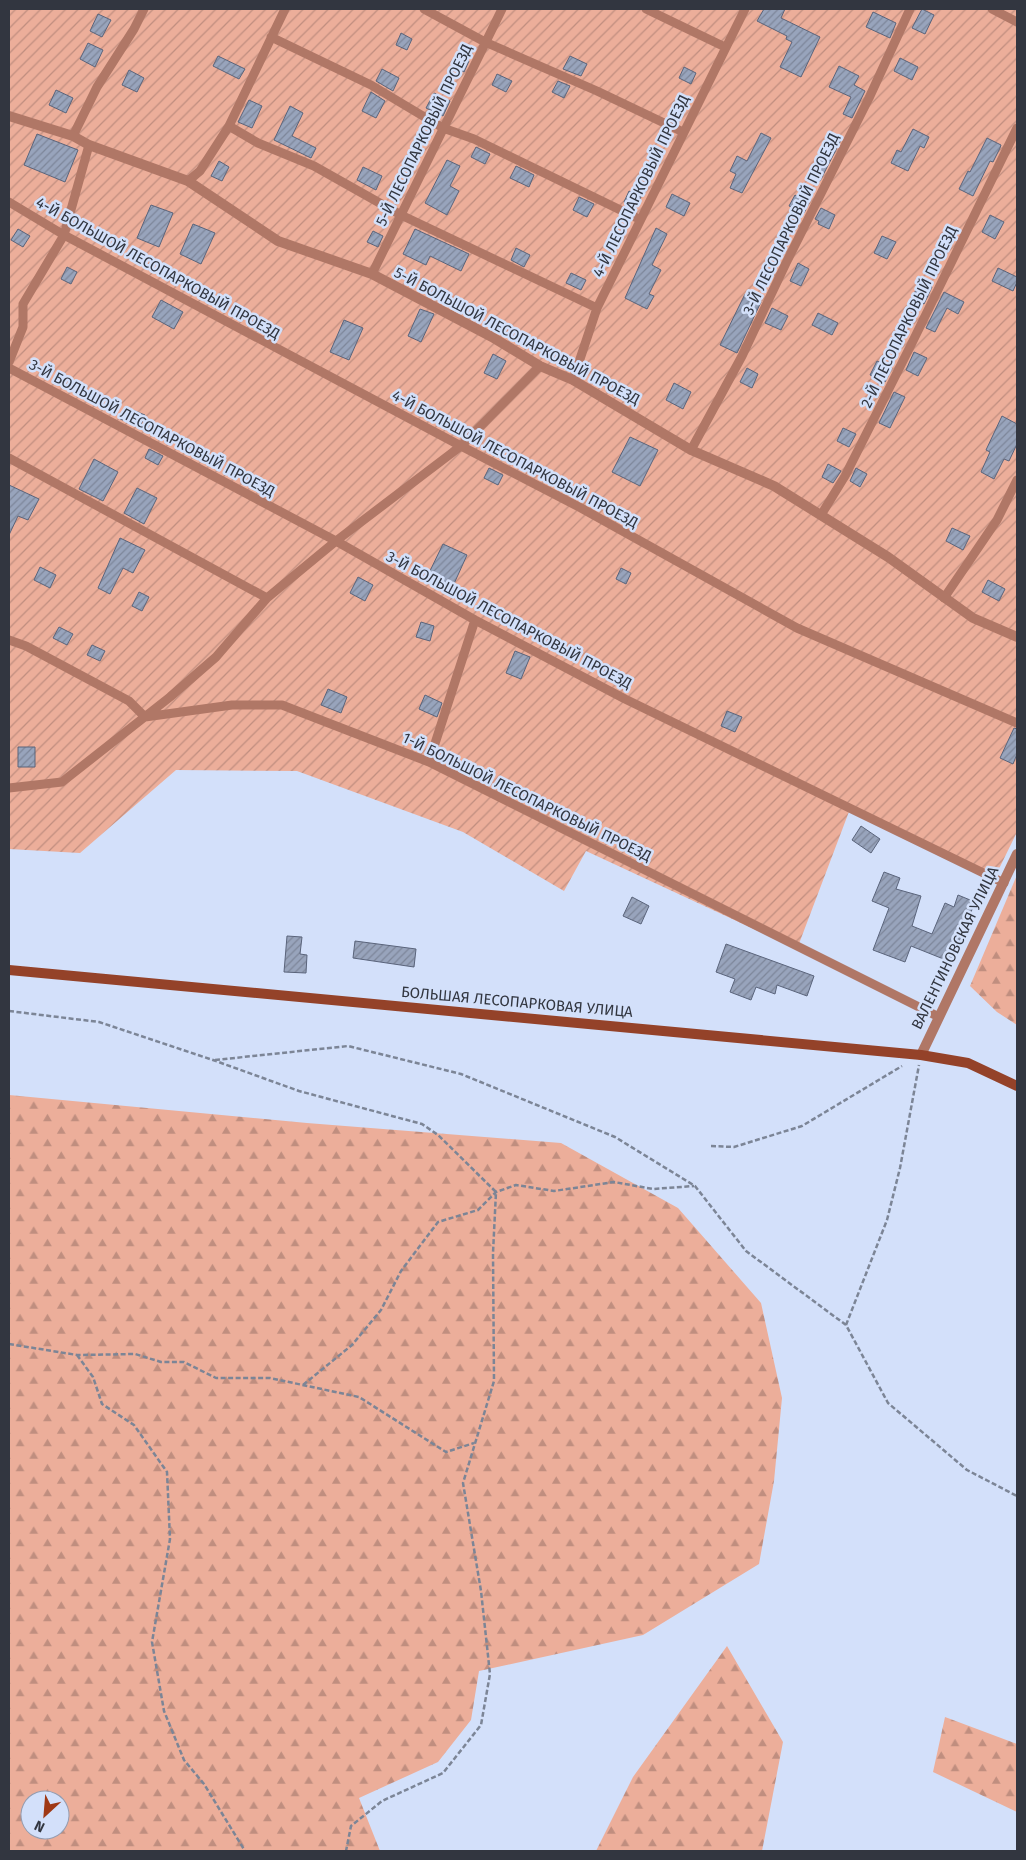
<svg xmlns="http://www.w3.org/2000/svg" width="1026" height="1860" viewBox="0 0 1026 1860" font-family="'Fira Sans',sans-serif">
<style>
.forest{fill:url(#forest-firs);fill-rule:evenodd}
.garden{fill:url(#garden-furrows)}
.building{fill:url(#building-hatch);stroke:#5a647b}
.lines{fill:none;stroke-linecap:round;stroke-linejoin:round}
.path{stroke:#7c8596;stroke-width:2.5;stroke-dasharray:5 2.5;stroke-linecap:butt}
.service{stroke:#b07766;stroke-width:9}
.minor{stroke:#b07766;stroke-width:10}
.secondary{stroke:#944229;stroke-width:10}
.labels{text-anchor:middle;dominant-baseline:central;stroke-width:5;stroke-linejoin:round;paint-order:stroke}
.street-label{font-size:15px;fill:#323640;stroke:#d3e0fa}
</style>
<defs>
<pattern id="forest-firs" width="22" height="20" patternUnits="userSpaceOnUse" patternTransform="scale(1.25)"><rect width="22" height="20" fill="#ecae9a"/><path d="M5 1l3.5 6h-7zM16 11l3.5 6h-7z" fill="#c08e7f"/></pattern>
<pattern id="garden-furrows" width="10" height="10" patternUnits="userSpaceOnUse" patternTransform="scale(1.25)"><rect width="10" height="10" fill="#ecae9a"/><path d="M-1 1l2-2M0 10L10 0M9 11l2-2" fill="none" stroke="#c08e7f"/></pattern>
<pattern id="building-hatch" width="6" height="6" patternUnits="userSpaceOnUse" patternTransform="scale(1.25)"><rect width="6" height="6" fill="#98a4bc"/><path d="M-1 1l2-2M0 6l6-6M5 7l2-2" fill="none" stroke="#7d869a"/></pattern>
</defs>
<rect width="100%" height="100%" fill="#d3e0fa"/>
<path class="forest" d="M1017,875V1025L997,1012L970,986Z
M9,1095L307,1123L561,1143L678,1208L761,1303L782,1398L774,1481L759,1564L643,1635L479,1671L471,1720L438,1762L359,1798L380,1851H9ZM30,1800H60V1830H30Z
M727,1646L783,1742L762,1851H596L633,1777Z
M945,1717L1017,1744V1812L933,1772Z"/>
<path class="garden" d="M9,9H1017V832L994,879L850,809L797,949L586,851L564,891L463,832L297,771L176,770L80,853L9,849Z"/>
<path class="building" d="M764,9H785L781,18L820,37L801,77L780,67L792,42L786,39L787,36L757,21Z
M922,9L934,15L925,34L912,28Z
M873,12L896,23L890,38L866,27Z
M98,14L111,20L102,37L90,31Z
M401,33L412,39L407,50L396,45Z
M88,43L103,50L95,67L80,59Z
M458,55L469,61L464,72L453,66Z
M218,56L245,69L239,79L213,66Z
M570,56L587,64L581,76L563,69Z
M900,58L918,67L912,80L894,71Z
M839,66L859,76L854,85L865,91L852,118L843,114L851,97L829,87Z
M684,67L696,73L691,84L679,78Z
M382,69L399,78L393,91L376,81Z
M129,70L144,78L137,92L122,85Z
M497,74L512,81L506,92L492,85Z
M558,81L570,86L564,98L552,92Z
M56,90L73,98L66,113L49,105Z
M371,92L385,101L376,118L362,111Z
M434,93L450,101L443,116L426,108Z
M249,100L262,106L252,128L238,122Z
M290,106L303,113L292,136L316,148L311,158L274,140Z
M913,129L929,137L924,148L920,146L908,171L891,163L897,150L901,152Z
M761,133L771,138L742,193L730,188L736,174L730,171L737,156L747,161Z
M37,134L78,150L65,182L24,165Z
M829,135L841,140L820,181L810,175Z
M987,138L1001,145L1000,148L993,162L990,161L973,196L959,189L968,171L970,172Z
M476,147L490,154L485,164L471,157Z
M447,160L460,166L450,186L459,191L447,215L425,203Z
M219,161L229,167L222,181L211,176Z
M516,166L534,175L529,187L510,178Z
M363,167L382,176L376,190L357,180Z
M629,191L641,197L636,207L624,202Z
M672,194L690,203L684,216L666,207Z
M795,195L809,203L804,213L789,206Z
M579,197L594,204L587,217L573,210Z
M151,205L173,213L159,247L137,238Z
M821,208L835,215L829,229L818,224L819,221L815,219Z
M990,215L1004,222L995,239L982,232Z
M193,224L215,233L201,264L180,254Z
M656,228L667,234L652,265L661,270L649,294L654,296L647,309L625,298Z
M18,229L30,236L23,247L11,240Z
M415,229L469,254L461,271L430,256L426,265L403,254Z
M373,231L383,236L378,247L367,242Z
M882,236L896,242L887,259L874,253Z
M516,248L530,255L524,267L511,260Z
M798,263L809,269L801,286L790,281Z
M67,267L77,272L71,284L61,279Z
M998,268L1017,277V282L1013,291L992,281Z
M571,273L586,280L581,290L566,283Z
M919,283L926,287L927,285L932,287L924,304L912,298Z
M944,292L964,302L958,314L947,308L935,332L926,328Z
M745,294L761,302L737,353L720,345Z
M161,300L183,312L174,329L152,317Z
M772,308L788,316L781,330L765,323Z
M420,309L434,314L421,342L408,336Z
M818,313L838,323L832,335L812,325Z
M344,320L363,328L349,360L330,352Z
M914,352L927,358L918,376L906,370Z
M493,354L506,361L497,379L484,373Z
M877,361L892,368L885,382L870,375Z
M747,368L758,374L752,388L740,382Z
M674,383L691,392L683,409L666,400Z
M894,392L905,397L890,428L879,423Z
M125,407L145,415L140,427L120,419Z
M1002,416L1017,424V444L1009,461L1004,459L994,479L981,472L990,452L986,450Z
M843,428L856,434L849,447L837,441Z
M630,437L658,450L640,486L612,472Z
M149,449L163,456L158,465L145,458Z
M94,459L118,472L103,501L79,489Z
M828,464L841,471L833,483L822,477Z
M489,468L503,475L498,485L484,478Z
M856,468L867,474L860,487L850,481Z
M9,485L39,499L28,520L18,516L9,535Z
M137,488L157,498L144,524L124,513Z
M952,528L970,536L963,550L946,541Z
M120,538L145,550L133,573L123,568L110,594L98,588Z
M443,544L467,555L453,586L428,575Z
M40,567L56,575L50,588L34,580Z
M621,568L631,573L626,584L616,579Z
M358,577L373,585L365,601L350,593Z
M988,580L1005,589L999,601L982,592Z
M139,592L149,597L142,611L132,606Z
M421,622L434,626L430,641L416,637Z
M59,627L73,634L67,645L53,638Z
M92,645L105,651L100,661L87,655Z
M515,651L530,657L521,679L506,673Z
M328,689L347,697L341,713L321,705Z
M425,695L442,703L437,717L419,709Z
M727,711L742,717L735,732L721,726Z
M1014,728L1017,729V754L1013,764L1000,758Z
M18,747H35V767H18Z
M861,826L880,839L871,853L852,840Z
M884,872L900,878L896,889L921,896L912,926L932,934L945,903L954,907L958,895L975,902L951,962L911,946L905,962L873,950L889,908L872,901Z
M632,897L649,906L641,924L623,916Z
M287,936L302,937L300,954L307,955L306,973L284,972Z
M355,941L416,949L414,967L353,958Z
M726,944L814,976L807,996L777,985L775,994L756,987L751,1000L730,992L735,979L716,972Z"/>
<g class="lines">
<path class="path" d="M9,1011L99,1022L213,1060L299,1091L422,1124L438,1135L496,1192L493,1253L494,1381L463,1483L481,1591L490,1674L481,1725L443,1773L382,1801L351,1826L346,1851
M215,1060L348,1046L461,1074L615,1137L695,1186L746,1251L846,1325L888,1403L967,1470L1017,1496
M711,1146L734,1147L802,1126L902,1066
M846,1325L887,1220L900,1168L919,1065
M9,1344L77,1355L135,1354L161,1362H184L216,1378H270L359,1397L446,1452L474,1443
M77,1355L93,1377L102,1404L134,1425L167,1472L170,1539L152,1642L164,1711L184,1760L204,1784L245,1851
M303,1385L352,1345L381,1310L401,1271L438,1222L478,1210L496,1192L516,1185L554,1191L614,1182L653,1189L694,1186"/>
<path class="service" d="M424,9L485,42L597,91L683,132
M646,9L725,47
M992,9L1017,22
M271,37L371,85L443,128L474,139L639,219
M229,126L258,143L314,166L401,215L597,308
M73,136L97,87L134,29L144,9
M188,181L200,171L229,126L285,9
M9,202L64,235L461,446L581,508L797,628L1017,723
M372,274L502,9
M9,362L23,327V304L64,235L89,145
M9,368L336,541L475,620L625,699L1004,883
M573,380L597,308L745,9
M691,450L742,356L786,263L869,98L910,9
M9,458L267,598
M821,515L845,476L911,345L1017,128
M944,598L997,520L1017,480
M9,640L26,646L129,701L145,717L232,705H282L429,762L939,1017
M429,762L475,620
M9,788L62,782L170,697L216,657L267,598L336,541L461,446L540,366"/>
<path class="minor" d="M9,116L73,136L89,145L188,181L278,241L372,274L492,337L540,366L573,380L691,450L774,486L888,557L973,618L1017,637
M921,1055L1017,854"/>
<path class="secondary" d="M9,970L921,1055L968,1063L1017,1086"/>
</g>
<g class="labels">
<g class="street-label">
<text transform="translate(424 135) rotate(-64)">5-Й ЛЕСОПАРКОВЫЙ ПРОЕЗД</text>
<text transform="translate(641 186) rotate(-64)">4-Й ЛЕСОПАРКОВЫЙ ПРОЕЗД</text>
<text transform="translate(791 224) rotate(-64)">3-Й ЛЕСОПАРКОВЫЙ ПРОЕЗД</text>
<text transform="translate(158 268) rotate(29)">4-Й БОЛЬШОЙ ЛЕСОПАРКОВЫЙ ПРОЕЗД</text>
<text transform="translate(909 317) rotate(-64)">2-Й ЛЕСОПАРКОВЫЙ ПРОЕЗД</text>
<text transform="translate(517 336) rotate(28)">5-Й БОЛЬШОЙ ЛЕСОПАРКОВЫЙ ПРОЕЗД</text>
<text transform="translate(152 428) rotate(28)">3-Й БОЛЬШОЙ ЛЕСОПАРКОВЫЙ ПРОЕЗД</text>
<text transform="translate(515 459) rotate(28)">4-Й БОЛЬШОЙ ЛЕСОПАРКОВЫЙ ПРОЕЗД</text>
<text transform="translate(509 620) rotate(28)">3-Й БОЛЬШОЙ ЛЕСОПАРКОВЫЙ ПРОЕЗД</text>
<text transform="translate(527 797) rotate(26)">1-Й БОЛЬШОЙ ЛЕСОПАРКОВЫЙ ПРОЕЗД</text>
<text transform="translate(955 948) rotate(-64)">ВАЛЕНТИНОВСКАЯ УЛИЦА</text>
<text transform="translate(517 1002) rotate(5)">БОЛЬШАЯ ЛЕСОПАРКОВАЯ УЛИЦА</text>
</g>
</g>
<rect width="1026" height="1860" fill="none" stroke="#323640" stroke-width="20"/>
<g transform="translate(45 1815) rotate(206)"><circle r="24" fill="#d3e0fa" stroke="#939cb0"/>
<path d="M0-4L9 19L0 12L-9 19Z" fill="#9f3815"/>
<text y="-8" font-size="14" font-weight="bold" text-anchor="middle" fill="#323640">N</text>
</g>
</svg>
